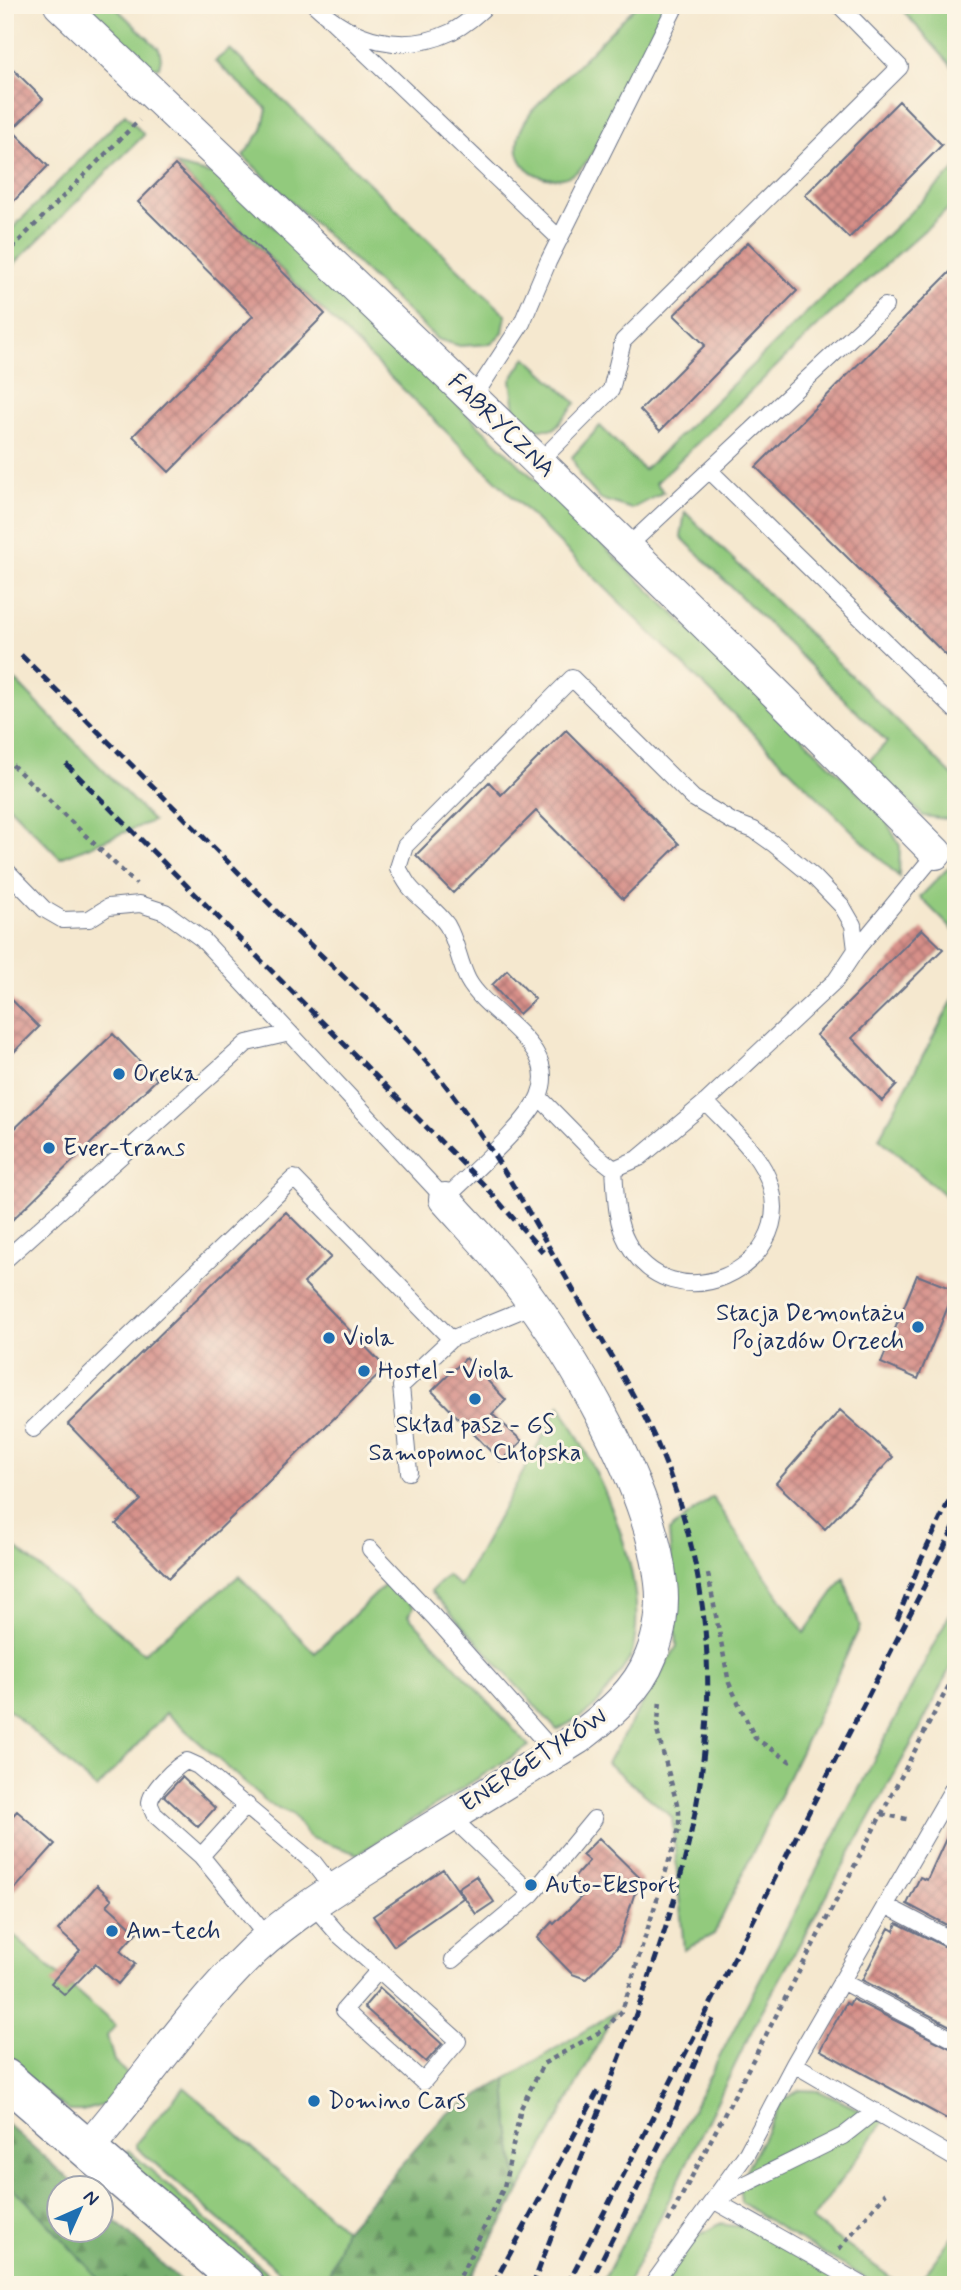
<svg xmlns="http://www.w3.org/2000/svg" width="961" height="2290" viewBox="0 0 961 2290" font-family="Mynerve,sans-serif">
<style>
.grass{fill:#92ca7d;stroke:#567c6e;stroke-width:2}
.forest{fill:url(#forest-firs);stroke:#486e65;stroke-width:2}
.building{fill:url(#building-cross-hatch)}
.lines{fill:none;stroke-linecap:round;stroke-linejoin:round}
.lane-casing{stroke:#677086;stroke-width:18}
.street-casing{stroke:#677086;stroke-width:34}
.secondary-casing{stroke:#677086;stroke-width:41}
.path{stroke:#677086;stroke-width:4.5;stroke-dasharray:5 5;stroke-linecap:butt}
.lane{stroke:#fff;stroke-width:16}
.street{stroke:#fff;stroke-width:32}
.secondary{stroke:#fff;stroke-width:38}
.rail{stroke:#1b2f5e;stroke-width:5;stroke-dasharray:10 5;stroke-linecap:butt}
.poi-dot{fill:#1f6fb2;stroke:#fcf5e5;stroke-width:2.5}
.labels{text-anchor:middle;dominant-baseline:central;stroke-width:6;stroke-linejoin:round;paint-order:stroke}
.street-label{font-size:24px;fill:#1b2f5e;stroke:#fcf5e5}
.poi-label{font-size:24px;fill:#1b2f5e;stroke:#fcf5e5;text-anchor:start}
</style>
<defs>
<pattern id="forest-firs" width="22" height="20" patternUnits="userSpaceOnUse" patternTransform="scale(1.75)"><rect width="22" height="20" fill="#75ae6c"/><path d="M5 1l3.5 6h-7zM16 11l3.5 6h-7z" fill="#5f8e5c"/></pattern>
<pattern id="building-cross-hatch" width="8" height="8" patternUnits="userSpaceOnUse" patternTransform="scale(1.75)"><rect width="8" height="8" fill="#d79089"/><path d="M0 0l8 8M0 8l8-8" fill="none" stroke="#ae7673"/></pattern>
</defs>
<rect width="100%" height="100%" fill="#fcf5e5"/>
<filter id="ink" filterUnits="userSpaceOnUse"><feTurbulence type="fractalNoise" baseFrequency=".0143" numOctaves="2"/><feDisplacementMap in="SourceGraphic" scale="14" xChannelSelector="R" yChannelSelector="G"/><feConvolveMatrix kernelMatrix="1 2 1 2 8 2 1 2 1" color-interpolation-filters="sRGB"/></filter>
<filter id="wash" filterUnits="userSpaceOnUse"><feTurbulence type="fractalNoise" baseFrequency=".00686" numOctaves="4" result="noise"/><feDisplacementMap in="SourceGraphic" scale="28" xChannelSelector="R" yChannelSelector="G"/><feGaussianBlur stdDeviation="1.57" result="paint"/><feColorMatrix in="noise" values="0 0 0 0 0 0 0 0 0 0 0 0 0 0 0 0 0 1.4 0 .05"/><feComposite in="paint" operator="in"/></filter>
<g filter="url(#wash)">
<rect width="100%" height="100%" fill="#f5e8cf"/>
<path class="grass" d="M83,5H113L159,49L161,58L159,67L152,68L145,65Z
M637,5H667L598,143C592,154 586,166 575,173C551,188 513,172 518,141C519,130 526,120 532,111Z
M898,5H956V71Z
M230,49L506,315L503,332L491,344L460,346L437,339L243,156L262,130L267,109L215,61Z
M125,114L144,135L5,273V236Z
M175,165L222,177L884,817L900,846L899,877Z
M956,168V202L826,318L656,483L664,492L632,509L600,499L580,476L572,457L600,426L644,470Z
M526,357L576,403L554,429H535L515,411L511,380Z
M685,512L956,779V813L946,819L923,816L868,762L887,742L681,537Z
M5,670L153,821L60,858L5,802Z
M956,860V933L920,897Z
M956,994V1205L879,1138Z
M560,1405C598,1471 654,1579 631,1656C628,1663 600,1702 593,1708C583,1717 569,1723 557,1730L431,1591L447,1575L460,1587Z
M712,1497L804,1633L844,1578L860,1627L714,1934L684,1950L672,1817L607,1763L677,1646L669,1531Z
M5,1539L144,1653L239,1576L315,1653L389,1581L414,1607L408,1615L529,1746L358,1854L310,1838L292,1814L269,1804L166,1713L97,1789L5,1706Z
M956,1602V1656L919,1730L757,2020L627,2285H601Z
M5,1928L116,2026L107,2036L114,2061L130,2077L107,2104L82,2111H69L5,2061Z
M615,2012L519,2193L509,2126L506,2079Z
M184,2087L345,2230L325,2285H295L136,2147V2143Z
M800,2090L819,2091L884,2121L812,2220L901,2285H878L786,2232L741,2202L739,2183L783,2100Z
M128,2150L281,2285H266L133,2169L126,2159V2151Z
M5,2182L26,2200L105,2285H5Z
M719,2224L743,2227L780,2244L847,2285H659L699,2235Z
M956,2231V2285H917Z"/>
<path class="forest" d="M506,2079L509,2126L519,2193L466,2285H325L345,2230L444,2116Z
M5,2122L79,2188H60V2230H102V2209L185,2285H105L26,2200L5,2182Z"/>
<g id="blocks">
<path class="building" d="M5,61L43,99L12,130L48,166L5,210Z
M899,101L942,145L849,238L805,195Z
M175,165L325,314L169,472L133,436L253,316L138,202Z
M748,242L797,291L660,431L640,410L705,345L674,315Z
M956,266V665L756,467Z
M566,730L679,844L623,899L536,811L453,893L416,855L489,782L501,795Z
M922,929L943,949L852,1038L897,1085L882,1101L816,1035Z
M507,970L535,999L519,1014L492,985Z
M5,993L39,1027L5,1061Z
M113,1034L157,1079L5,1227V1138Z
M286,1212L331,1257L304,1283L386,1368L169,1578L116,1524L141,1500L68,1424Z
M917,1275L955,1290L918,1379L881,1363Z
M466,1358L506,1400L492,1414L522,1441L501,1462L432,1391Z
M840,1410L893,1457L825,1529L776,1483Z
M182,1777L215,1808L198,1827L164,1796Z
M17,1811L55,1844L5,1900V1824Z
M956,1817V1930L907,1904L920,1877L927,1880Z
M599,1838L642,1880L638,1891L634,1895L618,1946L586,1979L572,1974L537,1938L552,1922L554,1924L585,1893L572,1880L589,1861L582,1855Z
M443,1869L463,1898L394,1946L373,1916Z
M476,1876L494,1902L476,1914L458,1888Z
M97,1885L112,1899L107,1905L137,1932L120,1951L135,1964L118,1984L95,1964L65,1995L51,1983L80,1950L58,1930Z
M897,1923L956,1952V2029L862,1980L889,1928L894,1931Z
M380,1988L442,2044L426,2062L364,2007Z
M852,1999L956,2051V2124L820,2050L846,2003L849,2005Z"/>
</g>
</g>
<g filter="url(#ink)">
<use href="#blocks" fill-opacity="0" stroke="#677086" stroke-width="2"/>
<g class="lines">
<g class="lane-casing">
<path id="lane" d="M315,5C353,41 403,55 451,32C465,25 476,15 487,5
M329,18L560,239
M473,398L522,323L548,262L676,5
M538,463L611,390L623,341L900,67L839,5
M709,470L956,711
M626,548L885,306
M5,869L44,909L63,920L89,919L108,907L140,904L165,912L202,939L445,1199C469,1175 527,1125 539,1096C561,1045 488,1017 468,980C459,963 457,942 447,925C437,910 420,900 409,886C405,881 402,874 398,868L405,846L572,678L693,798L733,822L754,830L775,845L814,877L842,906L853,925L856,950L836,980L706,1102L639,1158L614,1169
M856,950L936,853
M539,1097L596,1155L614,1169C616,1193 615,1220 627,1242C673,1326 794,1268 771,1187C762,1154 729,1127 706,1102
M5,1260L247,1043L290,1033
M33,1429L294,1178L451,1339L534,1305
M409,1472L401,1386L451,1339
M370,1549L434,1617L554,1752
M450,1816L532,1894
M201,1856L247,1805
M312,1904L339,1935L379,1970L344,2010L423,2082L458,2041L379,1970
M885,1905L956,1942
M268,1938L201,1856L154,1814C153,1811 150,1806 150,1803C150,1791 176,1766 187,1761L198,1766L314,1863L334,1889
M453,1960L532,1894L594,1819
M841,1981L956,2041
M794,2064L956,2159
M715,2199L843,2136L875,2111
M713,2200L863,2285
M652,2285L747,2153L794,2064L956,1783"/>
</g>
<g class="street-casing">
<path id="street" d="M60,5C355,285 650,565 936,853
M87,2149C143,2084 192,2010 254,1950C292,1915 336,1888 379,1861C445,1819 512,1779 578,1738C607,1716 638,1691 651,1656C660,1634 664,1607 661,1583C652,1489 572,1353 515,1279C494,1251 468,1225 445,1199"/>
</g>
<g class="secondary-casing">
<path id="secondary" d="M5,2078L245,2285"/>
</g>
<path class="path" d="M5,255L139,120
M5,758L136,884
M708,1574L729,1683L755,1738L794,1764
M882,1814L911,1820
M668,2222L956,1672
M839,2249L886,2193
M456,2285L504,2187L521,2108L543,2064L605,2029L622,2011L679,1829V1811L657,1731L660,1701"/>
<use href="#lane" class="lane"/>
<use href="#street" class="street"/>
<use href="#secondary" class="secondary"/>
<path class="rail" d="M21,655C111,744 201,834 290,925C342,976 397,1025 443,1082C498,1153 540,1232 584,1309C609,1353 636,1396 657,1443C697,1535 715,1641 705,1741C695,1853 658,1957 618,2062C590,2136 561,2210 533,2285
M66,764L484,1185L543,1252
M897,1620L921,1560L956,1486
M493,2285L598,2091
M567,2285L956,1524
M589,2285L670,2123L713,2019"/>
</g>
</g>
<g class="poi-dot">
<circle cx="119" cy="1074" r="7"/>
<circle cx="49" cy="1148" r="7"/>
<circle cx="918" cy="1327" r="7"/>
<circle cx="329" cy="1338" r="7"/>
<circle cx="364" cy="1371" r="7"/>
<circle cx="475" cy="1399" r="7"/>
<circle cx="531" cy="1885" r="7"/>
<circle cx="112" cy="1931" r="7"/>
<circle cx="314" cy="2101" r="7"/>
</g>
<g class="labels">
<g class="street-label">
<text transform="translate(501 426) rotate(44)">FABRYCZNA</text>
<text transform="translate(534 1761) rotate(-33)">ENERGETYKÓW</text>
</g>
<g class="poi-label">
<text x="133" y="1074">Oreka</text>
<text x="63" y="1148">Ever-trans</text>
<text x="904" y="1313" text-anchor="end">Stacja Demontażu<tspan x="904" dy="28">Pojazdów Orzech</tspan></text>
<text x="343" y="1338">Viola</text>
<text x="378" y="1371">Hostel - Viola</text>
<text x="475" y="1425" text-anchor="middle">Skład pasz - GS<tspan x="475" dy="28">Samopomoc Chłopska</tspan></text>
<text x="545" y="1885">Auto-Eksport</text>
<text x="126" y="1931">Am-tech</text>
<text x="328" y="2101">Domino Cars</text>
</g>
</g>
<rect width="961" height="2290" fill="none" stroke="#fcf5e5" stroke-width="28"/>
<g transform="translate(80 2209) rotate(45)"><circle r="33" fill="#fcf5e5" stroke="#a2a6af" stroke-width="2"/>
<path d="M0-5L12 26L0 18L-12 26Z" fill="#1f6fb2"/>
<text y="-10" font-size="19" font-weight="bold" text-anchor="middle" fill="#1b2f5e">N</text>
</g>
</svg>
